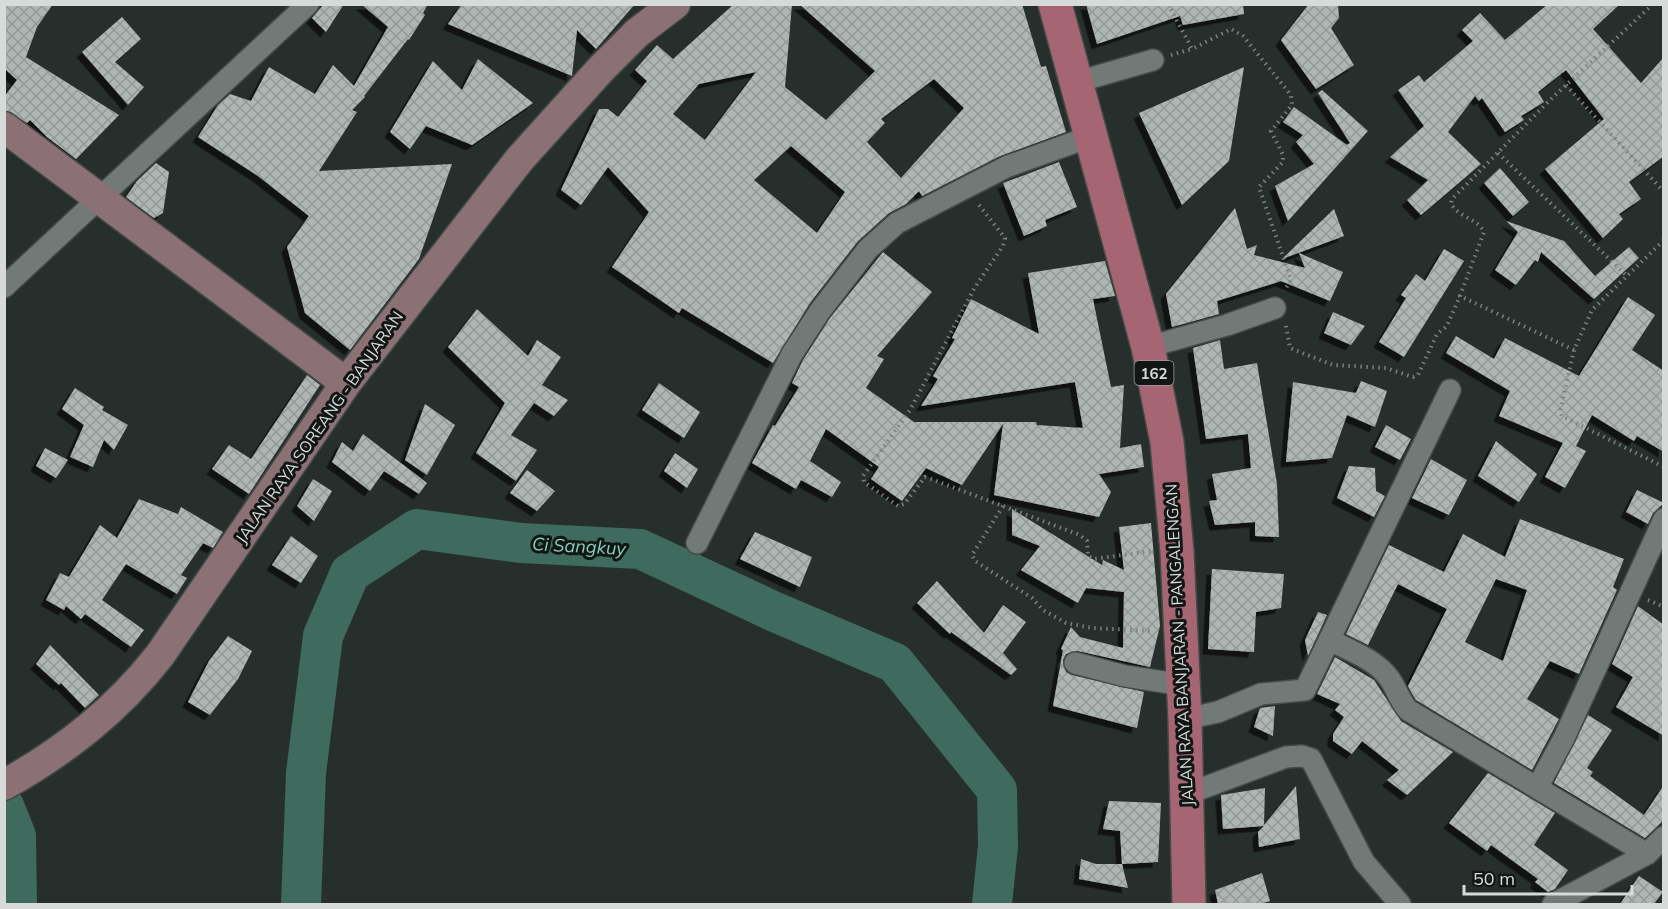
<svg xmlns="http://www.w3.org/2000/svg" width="1668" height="909" viewBox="0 0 1668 909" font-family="Mulish,sans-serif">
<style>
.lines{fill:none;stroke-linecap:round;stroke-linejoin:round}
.river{stroke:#3f6a5e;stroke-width:40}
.building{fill:url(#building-cross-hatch);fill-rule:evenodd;filter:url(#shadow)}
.street-casing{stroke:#434a48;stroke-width:24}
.secondary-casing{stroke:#434a48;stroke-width:33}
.primary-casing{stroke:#434a48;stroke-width:36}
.path{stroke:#7a807e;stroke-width:4;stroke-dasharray:1.5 4.5;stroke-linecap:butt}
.street{stroke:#717a77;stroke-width:21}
.secondary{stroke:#8b7075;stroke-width:30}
.primary{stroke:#a66573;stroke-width:33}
.labels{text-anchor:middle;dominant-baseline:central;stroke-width:6;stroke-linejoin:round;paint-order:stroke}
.shield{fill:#121615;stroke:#9ba09f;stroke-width:1.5}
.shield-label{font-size:15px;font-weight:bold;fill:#d6dbda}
.street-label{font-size:16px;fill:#d6dbda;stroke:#121615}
.water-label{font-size:18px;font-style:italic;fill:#85d1bc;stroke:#121615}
</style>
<defs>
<pattern id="building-cross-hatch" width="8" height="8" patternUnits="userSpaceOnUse" patternTransform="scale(1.5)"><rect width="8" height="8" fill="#adb6b3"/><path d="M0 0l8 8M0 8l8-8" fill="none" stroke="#929996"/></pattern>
<filter id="shadow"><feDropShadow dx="-5.5" dy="5.5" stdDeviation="0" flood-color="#0009"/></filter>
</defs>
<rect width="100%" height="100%" fill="#272f2c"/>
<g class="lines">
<path class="river" d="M4,806L16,836L17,904
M301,904L306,773L323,636L350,573L417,529L521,543L640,549L775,612L895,663L997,790L998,846L992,904"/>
</g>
<path class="building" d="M4,4H53L37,27L26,57L119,115L76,159L47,137L30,120L27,123L4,110V97L17,80L4,68Z
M324,4H344L326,32L312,18Z
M361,4H428L423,13L425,15L409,40L408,39L364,96L365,97L352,110L357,112L319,171L452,164L419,259L350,350L305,313L287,247L309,216L258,176L198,137L218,105L230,94L251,101L269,67L315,94L333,65L354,86L388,27Z
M462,4H635L596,49L577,30L572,76L448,24Z
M734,4H792L785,87L826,120L875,71L799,4H1022L1041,67L1046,66L1066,132L1000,156L922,196L919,191L906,204L889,213L858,241L810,303L773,363L682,308L679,313L612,267L649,212L608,167L581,205L561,190L599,109H608L618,117L647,81L635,70L657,45L673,59ZM756,72L705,140L673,114L699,84ZM934,79L964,108L901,178L867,142L885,123L881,119ZM791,146L845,192L817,233L754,180Z
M1086,4H1243L1244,14L1183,25L1180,16L1097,44Z
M1309,4H1338L1339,18L1331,28L1354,65L1316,89L1281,40Z
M1548,4H1620L1593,29L1641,83L1664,57V156L1629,182L1641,199L1619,214L1623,219L1603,238L1545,169L1604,119L1566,70L1538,92L1544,102L1521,116L1524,120L1505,132L1482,98L1479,101L1475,96L1448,132L1481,164L1421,215L1407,200L1428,180L1390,157L1424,126L1398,90L1419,75L1424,82L1473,41L1462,30L1480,13L1505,40Z
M122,17L141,39L115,62L144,87L128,105L82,52Z
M478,59L533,103L472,145L426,126L410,149L390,132L433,61L462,90Z
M1244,67L1229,161L1182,205L1139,113Z
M1322,90L1368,131L1288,221L1275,186L1314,164L1296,142L1303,135L1283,122L1294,107L1347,145L1350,143L1318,93Z
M1059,162L1077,207L1045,220L1047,226L1024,236L1003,183Z
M156,163L169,172L163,213L154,218L126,197L137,181Z
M1500,168L1529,202L1513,216L1484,183Z
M1235,208L1247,249L1257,245L1254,255L1305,268L1299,253L1343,272L1330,301L1281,281L1217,301L1219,314L1172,327L1166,294Z
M1334,209L1344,236L1282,259Z
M1506,221L1564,241L1595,276L1629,247L1639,258L1594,299L1541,252L1538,262L1535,260L1516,285L1495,270L1518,232Z
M1444,249L1464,261L1404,357L1379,342L1406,298L1401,295L1416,274L1425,281Z
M883,252L932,292L877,356L884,359L866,388L914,422H1036L1037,425L1083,428L1075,382L921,406L938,379L933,376L955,339L952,338L971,299L1039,334L1028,273L1105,261L1115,296L1093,299L1111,387L1124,385L1120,448L1141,444L1144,467L1099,474L1111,492L1099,517L994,495L1003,424L962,485L926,468L902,501L871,479L879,467L826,429L810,461L841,482L832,497L801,480L796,489L752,463L773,425L775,426L799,387L792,383L803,360L830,318Z
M1628,297L1655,315L1632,350L1664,371V452L1637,436L1634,441L1592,415L1576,446L1586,451L1565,488L1545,477L1563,443L1499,416L1510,391L1446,353L1456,336L1494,359L1505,338L1579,376Z
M477,309L528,356L537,340L561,357L542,385L568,400L554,416L534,403L511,435L537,450L516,481L476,453L505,403L448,347Z
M1333,312L1365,326L1351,345L1324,333Z
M1220,340L1224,369L1257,363L1277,484L1279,537L1255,536V522L1215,525L1209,501L1217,500L1212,474L1251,468L1248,434L1206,439L1193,348Z
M307,375L320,385L249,494L212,469L229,445L251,459Z
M1361,381L1387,391L1375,427L1347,415L1332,458L1286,462L1293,382L1356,393Z
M659,383L700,412L684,438L642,410Z
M75,388L104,407L102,410L128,425L114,450L104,440L93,467L70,457L84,425L62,409Z
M425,404L455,425L427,475L405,460Z
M1386,425L1411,439L1400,460L1375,447Z
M363,434L427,483L419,494L384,471L370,491L332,462L342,442L353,451Z
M1496,441L1537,474L1519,502L1478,476Z
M45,448L68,460L56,478L36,466Z
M675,453L698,469L687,488L664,471Z
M1431,459L1467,480L1449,515L1412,498Z
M1349,466L1375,468L1376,491L1385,496L1374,517L1337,498Z
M527,470L555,491L537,511L510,493Z
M313,479L332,491L314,521L297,506Z
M1637,490L1664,503L1653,513L1648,524L1626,512Z
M139,499L178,514L181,507L223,532L213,548L203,543L181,575L187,578L177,594L126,564L102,600L144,630L131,647L85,614L81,619L66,606L64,610L46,600L60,573L69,577L100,525L117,538Z
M1012,509L1102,565L1103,560L1124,570L1119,527L1151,523L1160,626L1150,667L1078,651L1066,654L1063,660L1066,672L1072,675L1144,692L1137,728L1053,706L1063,650L1061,649L1071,627L1080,637L1123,648L1124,592L1086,588L1078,603L1021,570L1040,546L1012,535Z
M1520,519L1624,559L1613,587L1617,590L1579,674L1550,661L1527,699L1559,719L1532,770L1416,700L1411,692L1408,686L1447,609L1398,584L1368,645L1346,634L1389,545L1444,572L1463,534L1505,557ZM1496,579L1527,590L1503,661L1465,642Z
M755,532L812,557L800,587L740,559Z
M291,536L318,556L301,583L272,565Z
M1212,569L1284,574L1281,608L1256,612L1254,652L1208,649Z
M937,581L984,633L1003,605L1026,622L1003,653L1017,669L1011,675L951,632L950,634L917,603Z
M1638,606L1664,625V736L1616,707L1633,677L1612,664Z
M1318,612L1327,615L1308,656L1305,640Z
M228,636L252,651L238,679L210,715L188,702L209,661Z
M50,645L99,695L85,708L61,683L59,685L36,664Z
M1335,657L1374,680L1401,721L1453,752L1407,795L1387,780L1399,770L1362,741L1352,754L1333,741V734L1344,717L1335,710L1340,704L1317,694Z
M1275,706L1273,736L1254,727L1260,708Z
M1588,715L1612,730L1587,768L1593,772L1590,776L1644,815L1664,785V820L1645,838L1554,783Z
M1488,773L1555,813L1534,845L1568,870L1555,889L1548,892L1535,882L1538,879L1491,845L1487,851L1449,823Z
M1296,786L1300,839L1259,847L1258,832L1264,826L1223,829L1221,795L1265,788L1264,825Z
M1109,801L1161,803L1158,862L1122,864L1120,831L1103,829Z
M1081,859L1096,864H1122L1128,888L1079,879Z
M1262,873L1270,901L1260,904H1218L1215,890Z
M1639,876L1663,892L1654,904H1620Z"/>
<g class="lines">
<g class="street-casing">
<path id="street" d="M1077,82L1153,60
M4,287L308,4
M1148,347L1227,325L1275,308
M697,543L792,354L820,311L868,249L897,223L1006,167L1092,136
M1330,640C1350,651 1375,659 1389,678C1397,689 1399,700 1408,710L1647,854
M1075,663L1125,676L1183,685
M1185,719L1218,712L1261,694L1305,690L1450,390
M1537,788L1564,738L1664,519
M1187,794L1286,757L1302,756L1311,759L1364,862L1400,904
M1553,904L1647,854L1664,837"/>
</g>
<g class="secondary-casing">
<path id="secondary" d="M4,127L346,383
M4,785C66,750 117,710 160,655L346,383L519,160L601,69L637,33L675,4"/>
</g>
<g class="primary-casing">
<path id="primary" d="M1055,4L1148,347L1167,442L1177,552L1185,719L1189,904"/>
</g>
<path class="path" d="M1168,4L1192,49L1231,29L1243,36L1291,95L1292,105L1271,131L1283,155V162L1259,187L1291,280L1284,291
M1653,4L1549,101L1452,199L1451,204C1460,218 1477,218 1484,232L1460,296L1574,350L1592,310L1664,240
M1171,55L1192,49
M1566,85L1664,192
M1498,153L1627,276
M979,205L1005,238L1003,246L975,287L910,410L863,476L864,482L898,506L904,504L925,477L931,479L1080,535L1087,541L1088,556L1094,559L1152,551
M1286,326L1290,348L1333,365L1386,368L1413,377L1418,375L1437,334L1447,326L1460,296
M1574,350L1560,411L1562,416L1664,467
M1003,506L972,555L975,561L1032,598L1043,610L1066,623L1092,628L1154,631
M1648,600L1664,607"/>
<use href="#street" class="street"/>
<use href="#secondary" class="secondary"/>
<use href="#primary" class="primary"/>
</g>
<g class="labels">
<rect class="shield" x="1134.5" y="361" width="39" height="24" rx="4.5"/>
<g class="shield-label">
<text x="1154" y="373">162</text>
</g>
<g class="street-label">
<text transform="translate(319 427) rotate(-55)">JALAN RAYA SOREANG - BANJARAN</text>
<text transform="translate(1179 645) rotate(-93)">JALAN RAYA BANJARAN - PANGALENGAN</text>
</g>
<g class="water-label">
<text transform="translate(579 546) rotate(3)">Ci Sangkuy</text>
</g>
</g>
<rect width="1668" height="909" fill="none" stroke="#d6dbda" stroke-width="12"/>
<path d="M1464 885v9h168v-9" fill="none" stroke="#d6dbda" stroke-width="3"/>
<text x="1473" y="885" font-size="18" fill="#d6dbda" stroke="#121615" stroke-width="4.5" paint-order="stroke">50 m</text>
</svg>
